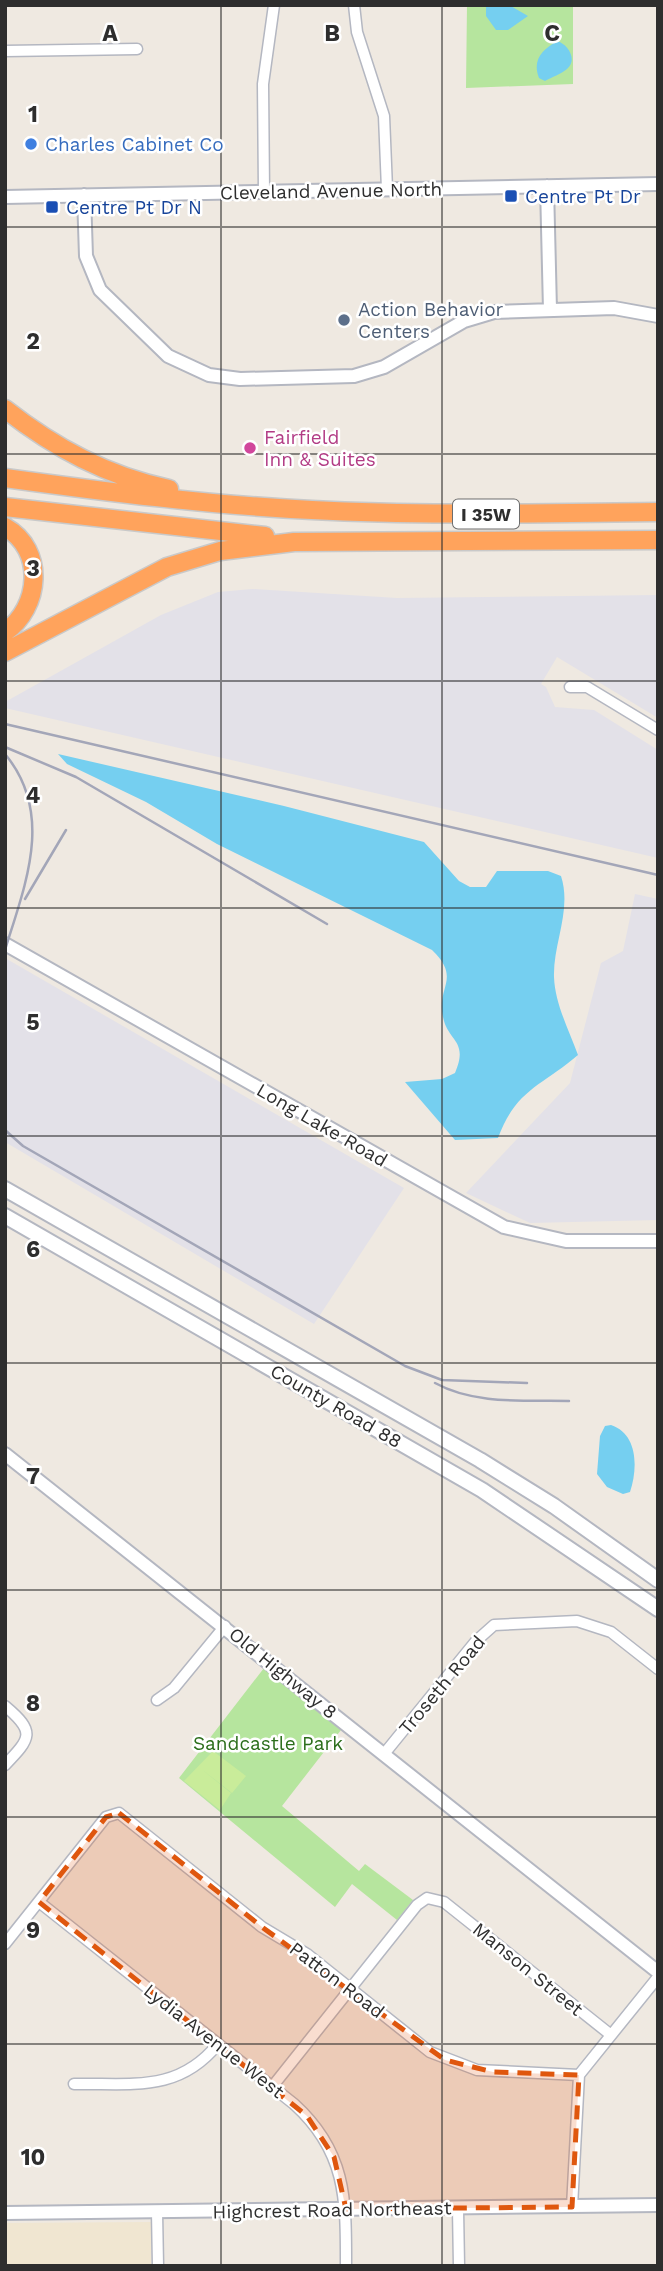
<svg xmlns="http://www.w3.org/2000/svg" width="663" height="2271" viewBox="0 0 663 2271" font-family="'Work Sans',sans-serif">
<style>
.industrial{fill:#e3e1e8}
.education{fill:#f0e6d1}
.green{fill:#b6e59e}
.pitch{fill:#c9ec9a}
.water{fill:#75cff0}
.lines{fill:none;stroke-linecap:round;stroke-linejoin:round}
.minor-casing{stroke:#b4b7c1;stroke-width:13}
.tertiary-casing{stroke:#b4b7c1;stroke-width:16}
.secondary-casing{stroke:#b4b7c1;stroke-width:18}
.motorway-casing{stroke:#c9c9c9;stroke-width:21}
.minor{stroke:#fff;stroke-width:10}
.tertiary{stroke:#fff;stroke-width:12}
.secondary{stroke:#fff;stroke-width:14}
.motorway{stroke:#ffa35c;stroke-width:18}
.rail{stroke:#a3a6b8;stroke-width:2.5}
.marked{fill:#df570e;fill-opacity:0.2;stroke:#df570e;stroke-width:5;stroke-dasharray:14 9;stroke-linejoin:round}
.grid{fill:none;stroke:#2e2e2e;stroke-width:2;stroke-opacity:0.55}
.shop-dot{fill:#3f7fe0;stroke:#fff;stroke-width:2.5}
.transit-dot{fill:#1a4fb4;stroke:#fff;stroke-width:2.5}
.service-dot{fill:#5c6f8a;stroke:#fff;stroke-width:2.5}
.hotel-dot{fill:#d1479c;stroke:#fff;stroke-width:2.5}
.labels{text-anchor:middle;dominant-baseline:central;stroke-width:5;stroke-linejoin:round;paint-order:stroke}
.shield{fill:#fff;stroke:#6d6d6d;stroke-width:2}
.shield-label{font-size:18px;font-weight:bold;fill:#2e2e2e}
.shop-label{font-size:19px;fill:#366cbe;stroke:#fff;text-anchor:start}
.street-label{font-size:19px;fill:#2e2e2e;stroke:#fff}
.transit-label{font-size:19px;fill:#164399;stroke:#fff;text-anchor:start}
.service-label{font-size:19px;fill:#4e5e75;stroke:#fff;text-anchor:start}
.hotel-label{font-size:19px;fill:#b23c85;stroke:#fff;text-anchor:start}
.park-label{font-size:19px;fill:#2c6e1b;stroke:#fff}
.grid-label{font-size:23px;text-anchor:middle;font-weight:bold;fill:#2e2e2e;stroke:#fff;stroke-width:5;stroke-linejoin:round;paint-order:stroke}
</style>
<rect width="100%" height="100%" fill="#efe9e1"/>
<path class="industrial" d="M252,589L397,598L658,595V718L557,657L541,684L546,687L555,707L594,710L658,750V858L5,708V702L161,615L218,592Z
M635,894L658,899V1220L530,1223L466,1193L570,1083L601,963L623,951Z
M5,958L404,1188L314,1324L5,1142Z"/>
<path class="education" d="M151,2222V2266H5V2223Z"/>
<path class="green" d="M467,5H573V84L466,88Z
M264,1668L341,1730L282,1806L359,1871L365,1864L413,1900L397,1920L352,1884L335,1907L179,1778Z"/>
<path class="pitch" d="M213,1751L246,1776L232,1793L200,1768L231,1793L220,1810L184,1781Z"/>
<path class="water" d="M486,5H509L528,16L508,30H496L486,16Z
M557,41C568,44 578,60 567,69C561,74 552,77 545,81L539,78C532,60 542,50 557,41Z
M58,754L284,806L424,842L459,881L470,887H486L497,871H548L561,876C572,910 553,943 554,977C555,1004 569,1030 578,1055C542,1086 516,1089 498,1138L455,1140L405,1082L442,1079L455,1073C469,1040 448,1042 443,1017C436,986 462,979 432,950L217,844L146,802L67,764Z
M611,1425C638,1434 638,1468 630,1492L623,1494L607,1487L597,1474L600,1436L605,1426Z"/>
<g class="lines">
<g class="minor-casing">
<path id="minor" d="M354,5L357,32L384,116L387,189
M5,51L137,49
M264,192L263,84L274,5
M570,687H587L658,730
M157,1700L174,1688L225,1626
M5,1706C36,1732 31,1738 5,1765
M384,1754L476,1641L494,1625L577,1621L611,1632L658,1669
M39,1902L294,2104C347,2152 346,2200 346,2266
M5,1944L106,1817L119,1813L262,1927L307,1954L430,2052L477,2070L579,2075
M74,2084C132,2083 178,2093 218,2044
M272,2087L417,1905L427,1898L444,1902L611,2035
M572,2207L579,2075L658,1977
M458,2209L459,2266
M157,2212L158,2266"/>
</g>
<g class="tertiary-casing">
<path id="tertiary" d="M547,186L550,310
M84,195L86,256L100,290L168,356L209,375L240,379L354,376L384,367L464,321L494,312L614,308L658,316
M5,197L658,184
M5,944L504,1227L566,1241H658
M5,1454L658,1972
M5,2213L658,2205"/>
</g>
<g class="secondary-casing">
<path id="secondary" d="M5,1189L480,1460L554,1506L658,1580
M5,1216L482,1490L658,1609"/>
</g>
<g class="motorway-casing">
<path id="motorway" d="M5,409C55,448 107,476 169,489
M5,478C107,492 209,505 312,510C427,516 543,513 658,512
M5,507L265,536
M5,527C46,550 40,608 5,632
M5,652L167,567L220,551L294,542L658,540"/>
</g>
<use href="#minor" class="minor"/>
<use href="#tertiary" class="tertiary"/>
<use href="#secondary" class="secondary"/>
<use href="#motorway" class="motorway"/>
<path class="rail" d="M5,724L658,875
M5,747L76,777L327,924
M5,754C55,814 25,885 5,950
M25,899L66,830
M5,1130L23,1146L405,1366L442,1380L527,1383
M435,1383C475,1405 525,1400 569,1401"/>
</g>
<path class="marked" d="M119,1813L262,1927L445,2060L493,2072L579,2075L572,2207L346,2209L334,2157L307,2116L39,1902L106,1817Z"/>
<path class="grid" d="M221,5V2266M442,5V2266M5,227H658M5,454H658M5,681H658M5,908H658M5,1136H658M5,1363H658M5,1590H658M5,1817H658M5,2044H658"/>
<circle class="shop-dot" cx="31" cy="144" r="7"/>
<g class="transit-dot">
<rect x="504" y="189" width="14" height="14" rx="3.5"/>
<rect x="45" y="200" width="14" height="14" rx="3.5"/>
</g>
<circle class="service-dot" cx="344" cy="320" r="7"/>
<circle class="hotel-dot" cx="250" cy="448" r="7"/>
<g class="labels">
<rect class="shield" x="453" y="499.5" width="66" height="29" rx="5"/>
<g class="shield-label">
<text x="486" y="514">I 35W</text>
</g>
<g class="shop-label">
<text x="45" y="144">Charles Cabinet Co</text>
</g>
<g class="street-label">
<text transform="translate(331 191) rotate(-1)">Cleveland Avenue North</text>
<text transform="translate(322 1125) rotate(30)">Long Lake Road</text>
<text transform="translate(336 1406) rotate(30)">County Road 88</text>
<text transform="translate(283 1673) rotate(39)">Old Highway 8</text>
<text transform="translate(442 1685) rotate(-50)">Troseth Road</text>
<text transform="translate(528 1969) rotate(39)">Manson Street</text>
<text transform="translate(337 1980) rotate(37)">Patton Road</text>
<text transform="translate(214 2041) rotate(38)">Lydia Avenue West</text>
<text transform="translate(332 2210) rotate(-1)">Highcrest Road Northeast</text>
</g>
<g class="transit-label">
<text x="525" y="196">Centre Pt Dr</text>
<text x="66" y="207">Centre Pt Dr N</text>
</g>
<g class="service-label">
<text x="358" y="309">Action Behavior<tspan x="358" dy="22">Centers</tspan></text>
</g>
<g class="hotel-label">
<text x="264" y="437">Fairfield<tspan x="264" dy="22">Inn &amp; Suites</tspan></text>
</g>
<g class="park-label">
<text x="268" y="1743">Sandcastle Park</text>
</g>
</g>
<g class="grid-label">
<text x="110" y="41">A</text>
<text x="332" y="41">B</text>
<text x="552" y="41">C</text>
<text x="33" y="122">1</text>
<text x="33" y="349">2</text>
<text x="33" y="576">3</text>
<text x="33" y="803">4</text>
<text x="33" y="1030">5</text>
<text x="33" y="1257">6</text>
<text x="33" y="1484">7</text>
<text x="33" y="1711">8</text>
<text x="33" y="1938">9</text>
<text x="33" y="2165">10</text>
</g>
<rect width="663" height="2271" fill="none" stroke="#2e2e2e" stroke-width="14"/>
</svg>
